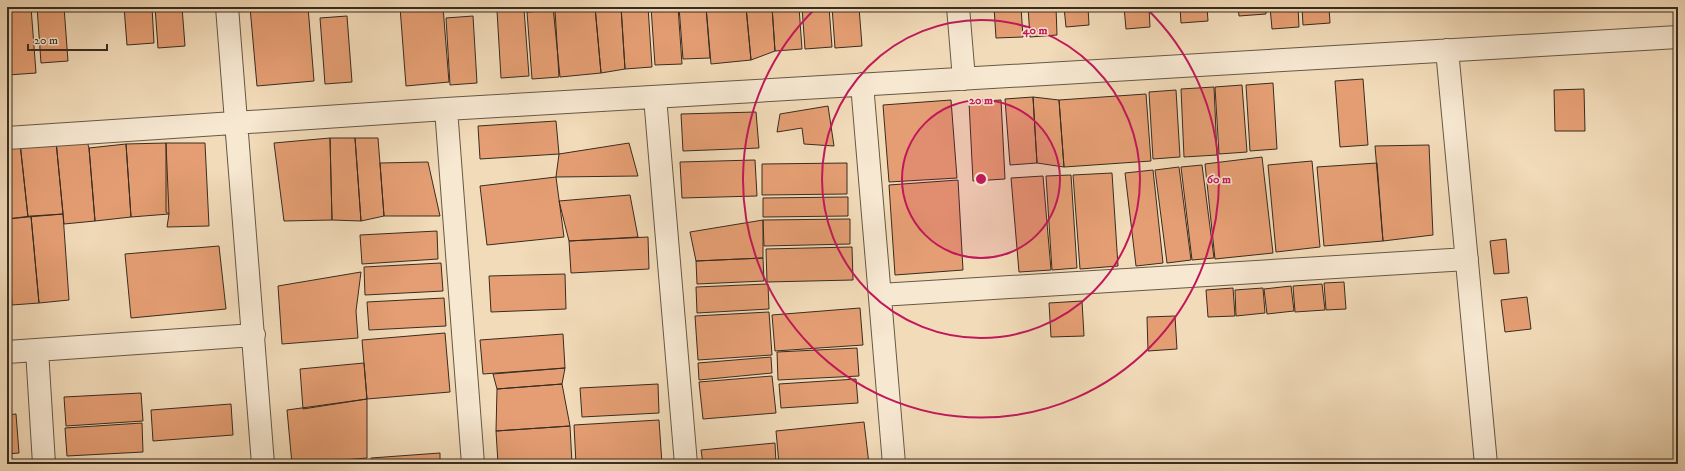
<svg xmlns="http://www.w3.org/2000/svg" width="1685" height="471" viewBox="0 0 1685 471" font-family="'IM FELL DW Pica',serif">
<style>
.building{fill:#e59e73;stroke:#382c20}
.lines{fill:none;stroke-linecap:round;stroke-linejoin:round}
.minor-casing{stroke:#665846;stroke-width:24}
.minor{stroke:#f7e8d2;stroke-width:22}
.ring{fill:none;stroke:#c2185b;stroke-width:2}
.centre{fill:#c2185b;stroke:#f7e8d2;stroke-width:2}
.ring-label{font-size:12px;text-anchor:middle;font-weight:bold;fill:#c2185b;stroke:#f7e8d2;stroke-width:3;stroke-linejoin:round;paint-order:stroke}
</style>
<rect width="100%" height="100%" fill="#f2dbb9"/>
<filter id="stains"><feTurbulence type="fractalNoise" baseFrequency=".005" numOctaves="4"/><feColorMatrix values="0 0 0 0 .2 0 0 0 0 .09 0 0 0 0 .02 0 0 0 .5 -.17"/></filter>
<radialGradient id="worn" r=".72"><stop offset=".6" stop-color="#630" stop-opacity="0"/><stop offset="1" stop-color="#630" stop-opacity=".3"/></radialGradient>
<path class="building" d="M31,7L36,73L8,75L7,8Z
M37,7H64L68,61L41,63Z
M124,7H152L154,43L127,45Z
M155,7H182L185,46L158,48Z
M250,7H308L314,81L257,86Z
M400,7H443L449,82L406,86Z
M553,7H595L601,73L560,77Z
M595,7H621L625,69L601,73Z
M621,7H648L652,67L625,69Z
M651,7H678L682,64L655,65Z
M679,7H706L710,58L683,59Z
M706,7H746L751,60L711,64Z
M746,7H772L775,51L751,60Z
M772,7H799L802,49L775,51Z
M802,7H829L832,47L805,49Z
M832,7H859L862,46L835,48Z
M994,7H1021L1023,37L996,38Z
M1028,7H1056L1057,35L1030,37Z
M1064,7H1088L1089,25L1066,27Z
M1124,7H1149L1150,27L1126,29Z
M1180,7H1207L1208,21L1181,23Z
M1238,7H1266V14L1239,16Z
M1270,7H1298L1299,27L1272,29Z
M1302,7H1329L1330,23L1303,25Z
M524,9L529,76L501,78L497,11Z
M555,10L559,77L532,79L527,12Z
M347,16L352,82L325,84L320,18Z
M473,16L477,83L450,85L446,18Z
M7,48L9,76H7Z
M1363,79L1368,145L1340,147L1335,81Z
M1273,83L1277,149L1250,151L1246,85Z
M1242,85L1247,152L1219,154L1215,87Z
M1214,87L1217,155L1184,157L1181,89Z
M1584,89L1585,131H1555L1554,90Z
M1176,90L1180,157L1153,159L1149,92Z
M1146,94L1151,161L1064,167L1059,100Z
M1033,97L1037,163L1010,165L1005,99Z
M1033,97L1059,100L1064,167L1037,163Z
M951,100L957,178L889,182L883,105Z
M1001,100L1005,179L973,181L969,102Z
M828,106L834,146L804,144L802,128L777,132L780,114Z
M756,112L759,148L683,151L681,114Z
M556,121L559,154L480,159L478,126Z
M86,138L89,148L95,221L64,224L56,141Z
M330,138L332,220L284,221L274,143Z
M330,138H355L361,221L332,220Z
M355,138H378L384,216L361,221Z
M56,141L63,214L28,217L20,143Z
M20,143L28,217L7,219V144Z
M166,143H205L209,226L167,227L169,214L166,212Z
M166,143L169,214L131,217L126,144Z
M629,143L638,176L556,177L559,154Z
M126,144L131,217L95,221L89,148Z
M1429,145L1433,235L1383,241L1375,146Z
M1262,157L1273,253L1215,259L1205,164Z
M755,160L757,196L682,198L680,162Z
M1312,161L1320,247L1276,252L1268,165Z
M428,162L440,216H384L380,163Z
M847,163V194L762,195V164Z
M1377,163L1383,241L1324,246L1317,167Z
M1202,165L1214,258L1192,260L1181,167Z
M1179,167L1191,260L1167,263L1155,170Z
M1153,170L1163,263L1136,266L1125,173Z
M1112,173L1118,266L1080,269L1073,175Z
M1071,175L1077,268L1052,270L1046,176Z
M1043,176L1051,270L1019,272L1011,178Z
M556,177L564,237L487,245L480,186Z
M958,180L963,270L895,275L889,185Z
M630,195L638,237L569,241L559,201Z
M848,197V216L763,217V198Z
M63,214L69,300L39,303L31,216Z
M31,216L39,303L12,305L7,219Z
M850,219V244L764,246L763,220Z
M763,220V258L696,261L690,232Z
M437,231L438,259L362,264L360,235Z
M648,237L649,269L571,273L569,241Z
M1506,239L1509,273L1494,274L1490,241Z
M219,246L226,309L131,318L125,254Z
M852,247L853,280L767,282L766,249Z
M763,258L764,281L697,284L696,261Z
M441,263L443,291L365,295L364,267Z
M361,272L356,311L358,338L282,344L278,286Z
M565,274L566,309L491,312L489,276Z
M1344,282L1346,309L1326,310L1324,283Z
M768,284L769,309L697,313L696,287Z
M1322,284L1325,310L1295,312L1293,286Z
M1291,286L1294,311L1267,314L1264,289Z
M1233,288L1235,316L1208,317L1206,290Z
M1263,288L1265,313L1236,316L1235,290Z
M1527,297L1531,329L1505,332L1501,300Z
M444,298L446,326L369,330L367,302Z
M1082,301L1084,336L1051,337L1049,303Z
M860,308L863,345L775,351L772,315Z
M769,312L772,355L698,360L695,316Z
M1175,316L1177,349L1148,351L1147,317Z
M445,333L450,392L367,399L362,340Z
M563,334L565,368L483,374L480,340Z
M857,348L859,376L778,380L777,352Z
M771,357L772,373L699,380L698,363Z
M364,363L367,399L303,409L300,369Z
M565,368L562,384L497,389L493,374Z
M772,376L776,413L703,419L699,382Z
M856,379L858,403L781,408L779,384Z
M562,384L570,426L496,431L497,389Z
M658,384L659,413L582,417L580,388Z
M141,393L143,421L66,426L64,397Z
M367,399V458L292,464L287,410Z
M231,404L233,435L153,441L151,410Z
M16,414L19,453L7,454V415Z
M659,420L662,464H576L574,425Z
M864,422L869,464H779L776,431Z
M142,423L143,452L67,456L65,428Z
M570,426L572,464H498L496,431Z
M775,443L776,464H703L701,450Z
M440,453V464H372L371,458Z"/>
<g class="lines">
<g class="minor-casing">
<path id="minor" d="M227,7L263,464
M958,7L964,79
M1447,50L1486,464
M862,84L894,464
M655,97L686,464
M446,109L473,464
M7,138L446,109L1678,37
M880,295L1467,259
M37,350L44,464
M7,352L254,335"/>
</g>
<use href="#minor" class="minor"/>
</g>
<circle cx="981" cy="179" r="79" fill="#c2185b" fill-opacity=".12"/>
<g class="ring">
<circle cx="981" cy="179" r="79"/>
<circle cx="981" cy="179" r="159"/>
<path d="M1146 8A238 238 0 1 1 816 8"/>
</g>
<circle cx="981" cy="179" r="6" class="centre"/>
<g class="ring-label">
<text x="1035" y="34">40 m</text>
<text x="981" y="104">20 m</text>
<text x="1219" y="183">60 m</text>
</g>
<rect width="1685" height="471" fill="none" stroke="#f2dbb9" stroke-width="24"/>
<rect x="8" y="8" width="1669" height="455" fill="none" stroke="#382c20" stroke-width="2"/>
<rect x="12" y="12" width="1661" height="447" fill="none" stroke="#382c20"/>
<path d="M28 44v6h79v-6" fill="none" stroke="#382c20" stroke-width="2"/>
<text x="34" y="44" font-size="12" fill="#382c20" stroke="#f7e8d2" stroke-width="3" paint-order="stroke">20 m</text>
<rect width="100%" height="100%" filter="url(#stains)"/>
<rect width="100%" height="100%" fill="url(#worn)"/>
</svg>
